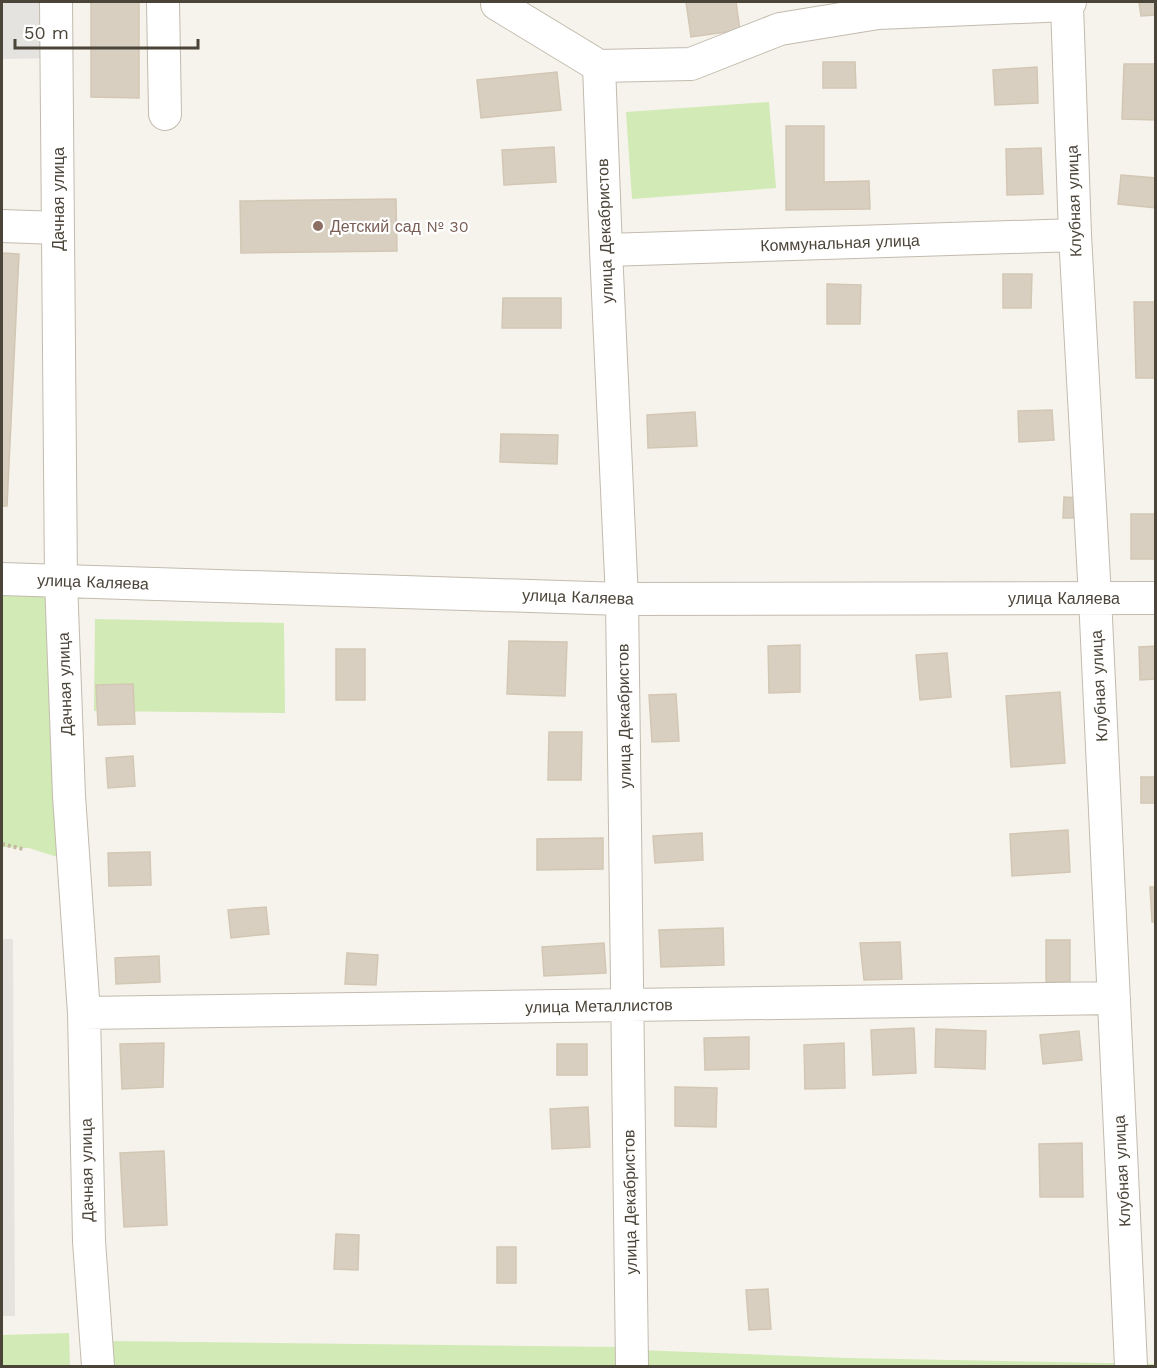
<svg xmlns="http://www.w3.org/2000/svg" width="1157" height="1368" viewBox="0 0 1157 1368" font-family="'Work Sans',sans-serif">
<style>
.industrial{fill:#e6e2dd}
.green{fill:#d2eab5}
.parking{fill:#e5e3e0}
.building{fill:#d8cfc1;stroke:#d3c7b4;stroke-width:1.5}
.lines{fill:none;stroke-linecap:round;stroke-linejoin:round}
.minor-casing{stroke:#c2bbae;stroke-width:34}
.path{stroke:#c4b79f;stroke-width:4;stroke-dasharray:3 3;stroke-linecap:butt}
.minor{stroke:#fff;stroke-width:32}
.education-dot{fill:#8d6e63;stroke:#fff;stroke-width:2}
.labels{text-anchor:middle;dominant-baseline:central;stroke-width:4.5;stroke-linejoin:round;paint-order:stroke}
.street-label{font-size:16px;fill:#4b4439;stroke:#fff}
.education-label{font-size:16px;fill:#785e54;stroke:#fff;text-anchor:start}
</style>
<rect width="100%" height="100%" fill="#f6f3ec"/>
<path class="industrial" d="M2,939H13L15,1316H2Z"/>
<path class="green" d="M769,102L776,188L632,199L626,112Z
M2,579L61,581L73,862L29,848L2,847Z
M95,619L284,623L285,713L94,711Z
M69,1333L70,1366H2V1335Z
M110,1341L617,1347V1366H110Z
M638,1350L846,1358L1156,1364L1155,1366H638Z"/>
<path class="parking" d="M2,2H56L57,58L2,59Z"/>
<path class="building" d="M91,2H139V98L91,97Z
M686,2H736L740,30L691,37Z
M1139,2H1156V15L1141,16Z
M823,62H855L856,88H823Z
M1124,64H1156V120L1122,119Z
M1037,67L1038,103L995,105L993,70Z
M557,72L561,110L481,118L477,80Z
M786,126H824V182L869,181L870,209L786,210Z
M554,147L556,182L504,185L502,150Z
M1041,148L1043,194L1007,195L1006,149Z
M1121,175L1156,178V208L1118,204Z
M396,199L397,251L241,253L240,201Z
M2,253L19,254L7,506H2Z
M1003,274H1032L1031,308H1003Z
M827,284L861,285L860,324H827Z
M503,298H561V328H502Z
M1134,302H1156V378H1136Z
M1052,410L1054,440L1019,442L1018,411Z
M695,412L697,446L648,448L647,415Z
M501,434L558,435L557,464L500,462Z
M1064,497L1078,498L1077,518H1063Z
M1131,514H1156V559H1131Z
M509,641L567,642L565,696L507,694Z
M800,645V692L769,693L768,646Z
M1156,646V679L1140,680L1139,647Z
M336,649H365V700H336Z
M947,653L951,697L920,700L916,655Z
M133,684L135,724L98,725L96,685Z
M1060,692L1065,763L1011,767L1006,696Z
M676,694L679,741L652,742L649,695Z
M549,732H582L581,780H548Z
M133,756L135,786L108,788L106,758Z
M1141,777H1156V803H1141Z
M1068,830L1070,872L1012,876L1010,834Z
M702,833L703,860L655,863L653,836Z
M603,838V869L537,870V839Z
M150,852L151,885L109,886L108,853Z
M1150,887H1156V922H1152Z
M266,907L269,934L231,938L228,910Z
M723,928L724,965L661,967L659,930Z
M1046,940H1070V982H1046Z
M900,942L902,979L864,980L860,943Z
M604,943L606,973L544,976L542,947Z
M347,953L378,955L376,985L345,984Z
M159,956L160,982L116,984L115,958Z
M914,1028L916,1073L873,1075L871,1030Z
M936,1029L986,1031L985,1069L935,1067Z
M1079,1031L1082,1060L1043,1064L1040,1035Z
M749,1037V1069L705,1070L704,1038Z
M164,1043L163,1087L122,1089L120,1044Z
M844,1043L845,1088L805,1089L804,1045Z
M557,1044H587V1075H557Z
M675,1087L717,1088L716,1127L675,1126Z
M588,1107L590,1147L552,1149L550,1109Z
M1082,1143L1083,1197H1040L1039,1144Z
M164,1151L167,1225L124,1227L120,1153Z
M336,1234L359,1235L358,1270L334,1269Z
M497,1247H516V1283H497Z
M768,1289L771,1329L749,1330L746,1290Z"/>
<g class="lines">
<g class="minor-casing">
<path id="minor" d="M56,2L61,581L69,796L84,1013L89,1241L98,1366
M163,2L165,114
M497,2V4L599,66L691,64L780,29L878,13L1067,5L1070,2
M1067,5L1075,235L1095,597L1131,1366
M599,66L606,250L622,599L632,1366
M2,226L58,228
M606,250L1075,235
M2,579L622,599L1156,598
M84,1013L1114,998"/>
</g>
<path class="path" d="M2,844L23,849"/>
<use href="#minor" class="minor"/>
</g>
<circle class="education-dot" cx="318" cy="226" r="6"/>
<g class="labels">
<g class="street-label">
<text transform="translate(58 199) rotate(-90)">Дачная улица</text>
<text transform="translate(1074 201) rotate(-92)">Клубная улица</text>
<text transform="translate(605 231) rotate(-92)">улица Декабристов</text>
<text transform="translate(840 243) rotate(-2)">Коммунальная улица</text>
<text transform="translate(93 582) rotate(2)">улица Каляева</text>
<text transform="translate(578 597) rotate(2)">улица Каляева</text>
<text x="1064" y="598">улица Каляева</text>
<text transform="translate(65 684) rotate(-92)">Дачная улица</text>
<text transform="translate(1099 686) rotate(-93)">Клубная улица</text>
<text transform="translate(624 716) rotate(-91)">улица Декабристов</text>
<text transform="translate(599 1006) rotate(-1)">улица Металлистов</text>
<text transform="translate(87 1170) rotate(-91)">Дачная улица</text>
<text transform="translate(1122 1171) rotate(-93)">Клубная улица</text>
<text transform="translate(630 1202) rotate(-91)">улица Декабристов</text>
</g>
<g class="education-label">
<text x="330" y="226">Детский сад № 30</text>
</g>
</g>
<rect width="1157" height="1368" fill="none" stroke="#4b4439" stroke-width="6"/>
<path d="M15 39v9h183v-9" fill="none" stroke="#4b4439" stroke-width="3"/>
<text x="24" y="39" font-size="18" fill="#4b4439" stroke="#ffffff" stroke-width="4.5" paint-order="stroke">50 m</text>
</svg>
